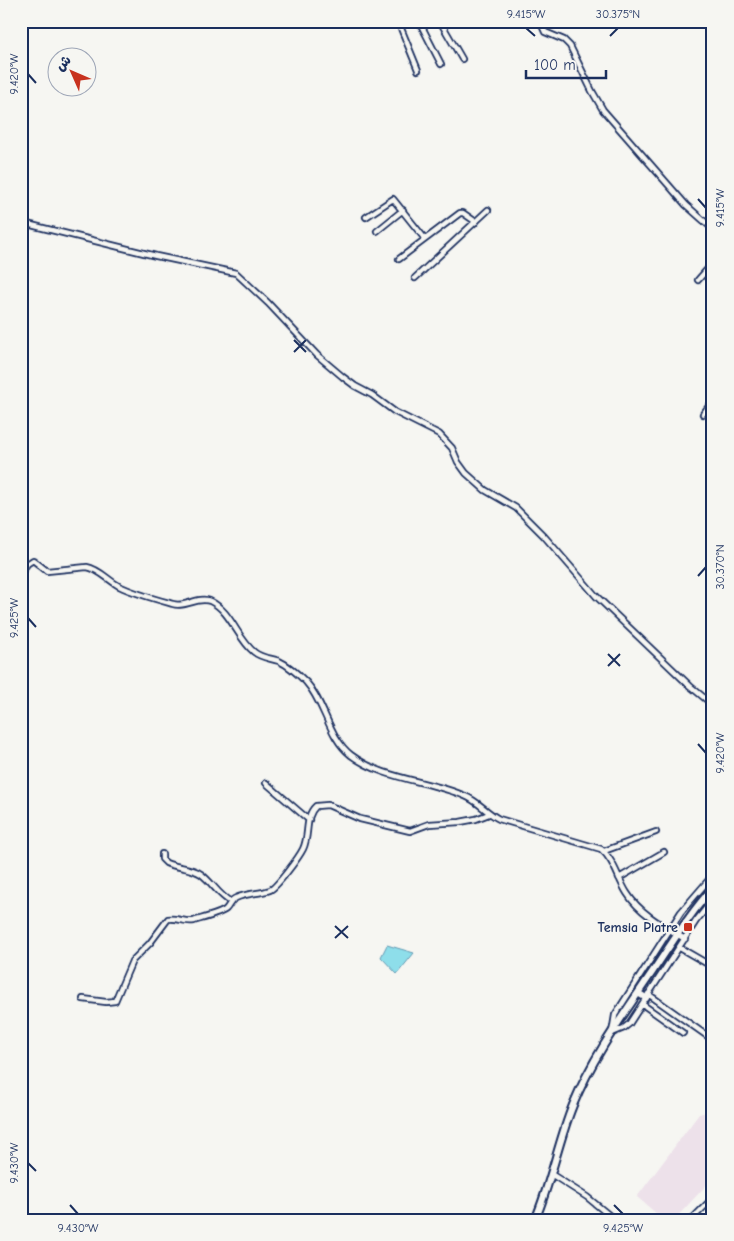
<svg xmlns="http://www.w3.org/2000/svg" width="734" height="1241" viewBox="0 0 734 1241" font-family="'Comic Neue','Playpen Sans Arabic',sans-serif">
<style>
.built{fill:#ede1ea}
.water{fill:#8edeea;stroke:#6098b2}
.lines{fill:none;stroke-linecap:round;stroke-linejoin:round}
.minor-casing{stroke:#1b2f5e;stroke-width:8}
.secondary-casing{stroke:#1b2f5e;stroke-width:10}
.minor{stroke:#f6f6f2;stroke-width:4.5}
.secondary{stroke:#f6f6f2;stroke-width:6}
.ticks{fill:none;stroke:#1b2f5e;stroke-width:2}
.poi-dot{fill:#c8321e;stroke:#f6f6f2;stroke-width:2}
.labels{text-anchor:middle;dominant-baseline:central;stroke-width:4;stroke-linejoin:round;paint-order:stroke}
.poi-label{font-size:14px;font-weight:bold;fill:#1b2f5e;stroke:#f6f6f2;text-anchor:end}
.neatline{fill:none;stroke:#1b2f5e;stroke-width:2}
.ticks-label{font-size:12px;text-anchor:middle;fill:#1b2f5e}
</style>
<rect width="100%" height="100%" fill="#f6f6f2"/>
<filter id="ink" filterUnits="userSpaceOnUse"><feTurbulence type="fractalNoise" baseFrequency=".02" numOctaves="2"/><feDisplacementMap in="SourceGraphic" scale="10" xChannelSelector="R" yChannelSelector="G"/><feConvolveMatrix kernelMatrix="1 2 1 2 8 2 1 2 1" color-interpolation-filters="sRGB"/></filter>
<g filter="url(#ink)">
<path class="built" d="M706,1112L713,1120V1178L674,1220H664L637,1197L699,1114Z"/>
<path class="water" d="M387,945L414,953L397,974L381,957Z"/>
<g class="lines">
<g class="minor-casing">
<path id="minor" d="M398,21L418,70
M419,21L441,64
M440,21L462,59
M540,21L545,32L564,40L570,46L592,91L603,110L686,205L713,229
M366,217L393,199L425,239
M27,224L156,256L236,273L268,303L317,355L343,377L355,386L372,395L395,412L439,434L452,448L458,462L466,473L485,490L516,508L544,536L596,596L690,686L713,705
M377,231L403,210
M399,259L460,213H463L476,222
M415,278L488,210
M698,280L713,263
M703,414L713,401
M21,573L27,564L33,560L47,571L87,567C99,569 108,580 119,586C136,594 155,599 173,604C185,608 198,596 210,601C231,611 237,638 254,652C261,658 270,658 279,661C288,665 298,674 306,682C325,703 328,737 351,755C384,780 428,780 465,796C478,801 487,813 499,819L601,849C614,860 618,879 627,893C640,914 665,927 685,939
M266,783L309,820
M604,851L656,832
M162,854V859L166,863C177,868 191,867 201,874C212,882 218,895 231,902
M713,875L681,912L642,973L615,1015L612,1033L624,1028L629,1024L696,921L713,900
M619,878L664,852
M680,948L713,967
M648,994L713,1040
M83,999L106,1002L115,1001L132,961L150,943L168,919C176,917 185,923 194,921C200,919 223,913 226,909C230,905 230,900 236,898C246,893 259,894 270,890C277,887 299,857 303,849C310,835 304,817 316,806L328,805L360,819L410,831L429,824L460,822L476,819L489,814
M642,1004L683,1033
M551,1174L587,1197L615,1220
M691,1220L713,1198"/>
</g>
<g class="secondary-casing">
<path id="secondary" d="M638,993L646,998
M535,1220C551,1183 558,1142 573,1105C593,1056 624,1014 653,971C672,943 690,913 713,888"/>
</g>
<use href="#minor" class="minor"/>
<use href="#secondary" class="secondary"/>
</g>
</g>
<path class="ticks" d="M526,28L535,36M610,36L618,28M28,74L36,83M698,199L706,208M294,340L306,352M294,352L306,340M698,576L706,567M28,618L36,627M608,654L620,666M608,666L620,654M698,744L706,753M335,926L348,938M335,938L348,926M28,1163L36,1171M70,1205L78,1214M614,1205L623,1214"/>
<rect class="poi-dot" x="683" y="922" width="10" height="10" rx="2.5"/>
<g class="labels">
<g class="poi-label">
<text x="678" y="927">Temsia Platre</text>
</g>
</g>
<rect width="734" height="1241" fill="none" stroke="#f6f6f2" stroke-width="55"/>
<g transform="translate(72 72) rotate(315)"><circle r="24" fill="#f6f6f2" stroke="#9ea6b7"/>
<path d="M0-4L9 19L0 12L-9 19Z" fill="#c8321e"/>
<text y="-8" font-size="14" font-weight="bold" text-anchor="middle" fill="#1b2f5e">ش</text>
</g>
<path d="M526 70v8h80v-8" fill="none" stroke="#1b2f5e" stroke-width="2.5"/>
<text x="534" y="70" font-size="15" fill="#1b2f5e" stroke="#f6f6f2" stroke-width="4" paint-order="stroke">100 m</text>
<rect x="28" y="28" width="678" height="1186" class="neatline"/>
<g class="ticks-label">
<text x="526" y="18">9.415°W</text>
<text x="618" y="18">30.375°N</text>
<text transform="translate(14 74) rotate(-90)" y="4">9.420°W</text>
<text transform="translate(720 208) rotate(-90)" y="4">9.415°W</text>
<text transform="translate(720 567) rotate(-90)" y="4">30.370°N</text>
<text transform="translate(14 618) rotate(-90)" y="4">9.425°W</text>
<text transform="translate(720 753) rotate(-90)" y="4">9.420°W</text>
<text transform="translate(14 1163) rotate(-90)" y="4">9.430°W</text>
<text x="78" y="1232">9.430°W</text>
<text x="623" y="1232">9.425°W</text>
</g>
</svg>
